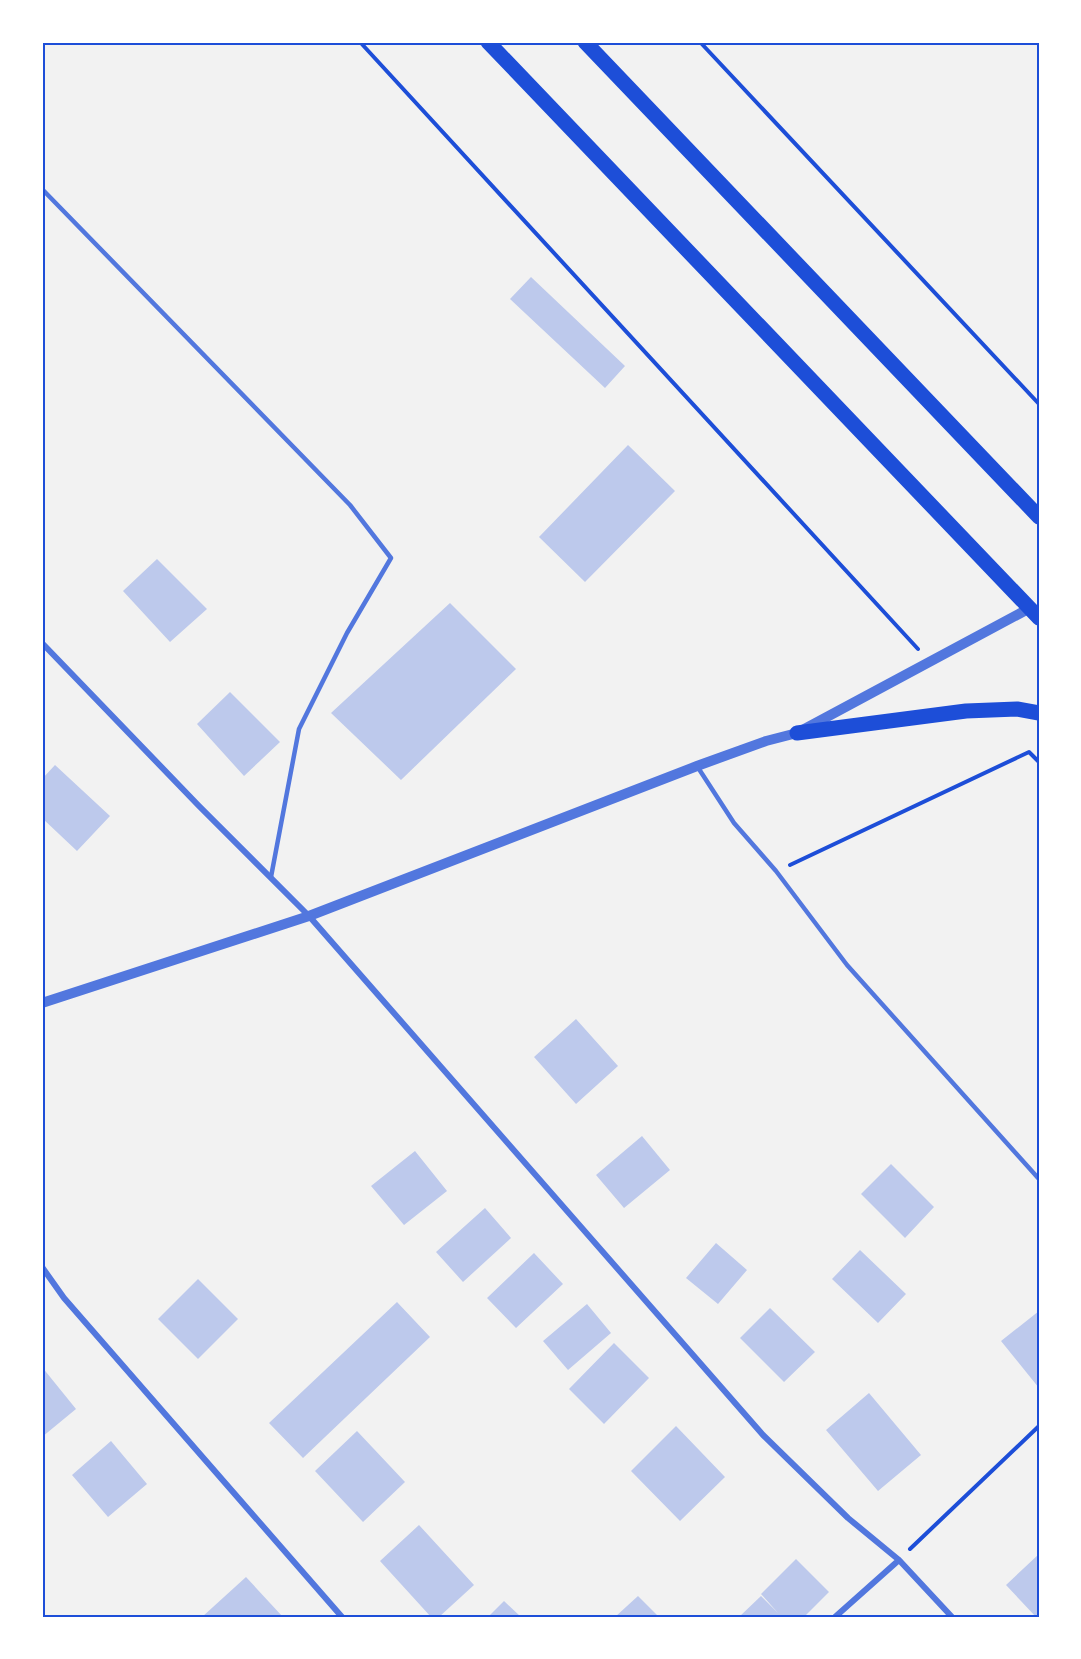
<svg xmlns="http://www.w3.org/2000/svg" width="1081" height="1659" viewBox="0 0 1081 1659" font-family="Montserrat,sans-serif">
<style>
.building{fill:#bdc9ec}
.lines{fill:none;stroke-linecap:round;stroke-linejoin:round}
.path{stroke:#1d4ed8;stroke-width:4}
.service{stroke:#5277de;stroke-width:4.5}
.minor{stroke:#5277de;stroke-width:6}
.tertiary{stroke:#5277de;stroke-width:10}
.primary{stroke:#1d4ed8;stroke-width:15}
.neatline{fill:none;stroke:#1d4ed8;stroke-width:2}
</style>
<rect width="100%" height="100%" fill="#f2f2f2"/>
<path class="building" d="M531,277L625,366L605,388L510,299Z
M628,445L675,491L585,582L539,537Z
M157,559L207,609L170,642L123,591Z
M450,603L516,669L401,780L331,713Z
M230,692L280,742L244,776L197,724Z
M55,765L110,816L77,851L42,818V779Z
M576,1019L618,1066L576,1104L534,1057Z
M642,1136L670,1170L624,1208L596,1175Z
M415,1151L447,1191L404,1225L371,1186Z
M891,1164L934,1207L905,1238L861,1194Z
M485,1208L511,1238L463,1282L436,1252Z
M716,1243L747,1270L718,1304L686,1278Z
M860,1250L906,1294L878,1323L832,1279Z
M534,1253L563,1284L516,1328L487,1298Z
M198,1279L238,1319L198,1359L158,1319Z
M397,1302L430,1337L303,1458L269,1423Z
M587,1304L611,1333L568,1370L543,1341Z
M770,1308L815,1352L784,1382L740,1338Z
M1039,1311V1388L1001,1341Z
M614,1343L649,1378L604,1424L569,1389Z
M42,1367L76,1409L42,1437Z
M869,1393L921,1455L878,1491L826,1430Z
M676,1426L725,1477L680,1521L631,1471Z
M357,1431L405,1482L363,1522L315,1471Z
M111,1441L147,1484L108,1517L72,1475Z
M419,1525L474,1585L439,1617H431L380,1561Z
M1039,1554V1617H1036L1006,1585Z
M796,1559L829,1592L804,1617H739L761,1596L778,1613L761,1594Z
M246,1577L282,1616L202,1617Z
M638,1596L659,1617H615Z
M504,1601L521,1617H488Z"/>
<g class="lines">
<path class="path" d="M360,42L918,649
M700,42L1039,404
M790,865L1029,752L1039,762
M910,1549L1039,1426"/>
<path class="service" d="M42,189L350,505L391,558L347,633L299,729L271,877
M697,766L734,823L776,871L847,965L1039,1179"/>
<path class="minor" d="M42,643L199,806L309,916L763,1435L848,1518L899,1560L952,1617
M42,1267L64,1298L342,1617
M835,1617L899,1560"/>
<path class="tertiary" d="M42,1003L309,916L697,766L766,741L797,733L1030,608"/>
<path class="primary" d="M488,42L1039,618
M585,42L1039,517
M797,733L966,711L1017,709L1039,713"/>
</g>
<rect width="1081" height="1659" fill="none" stroke="#ffffff" stroke-width="87"/>
<rect x="44" y="44" width="994" height="1572" class="neatline"/>
</svg>
